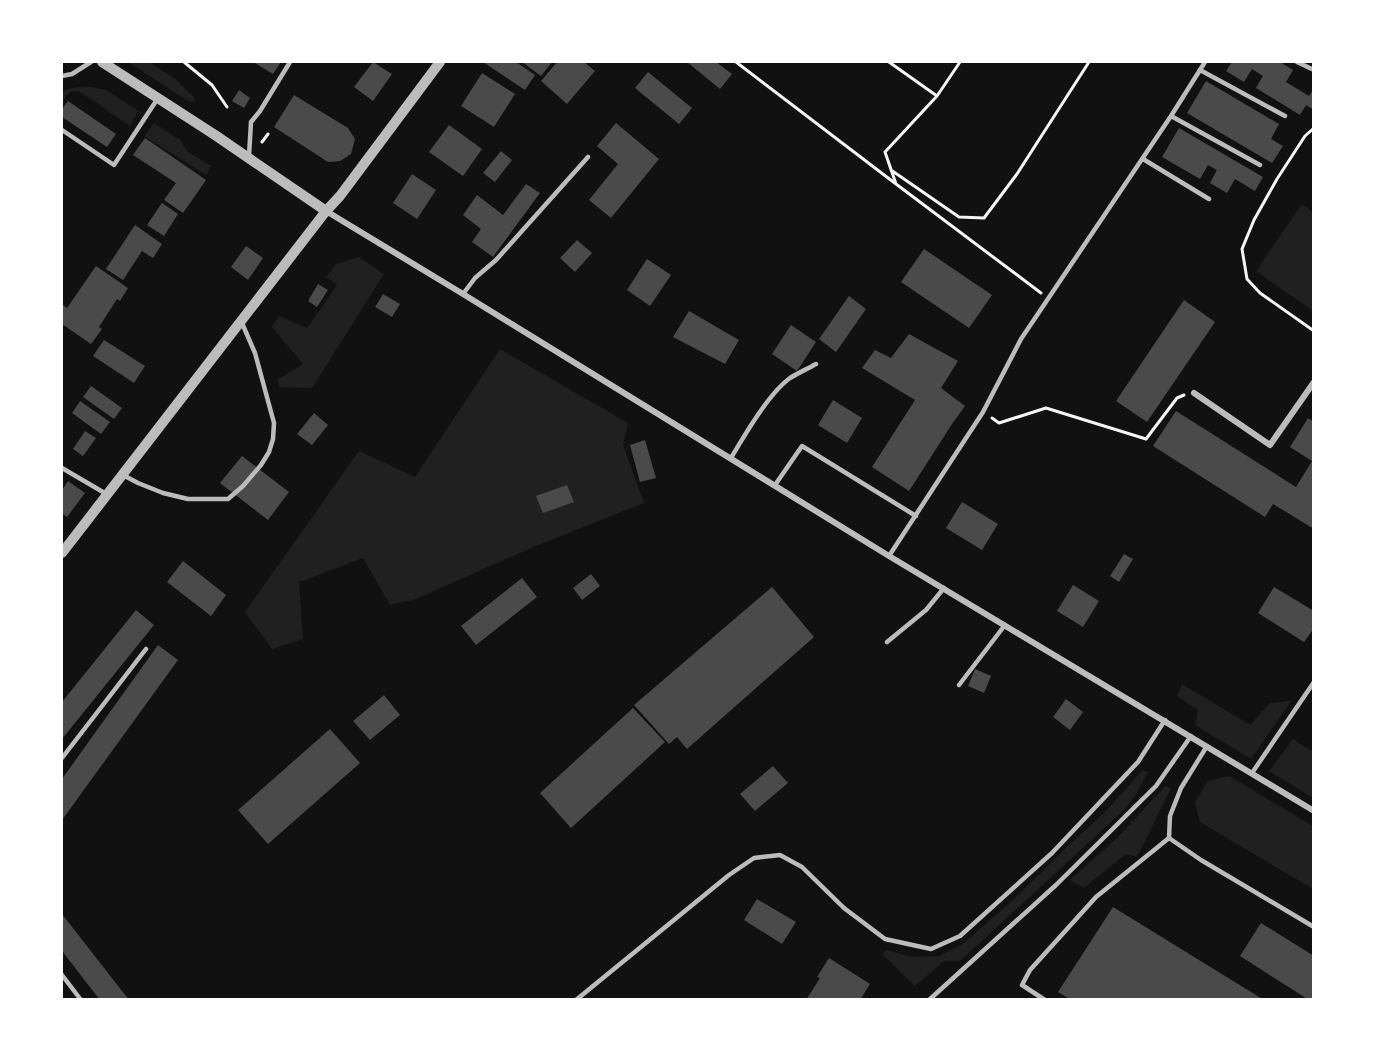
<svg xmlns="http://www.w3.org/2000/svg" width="1375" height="1061" viewBox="0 0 1375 1061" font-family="'Source Serif 4',serif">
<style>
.green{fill:#202020}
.building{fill:#4a4a4a}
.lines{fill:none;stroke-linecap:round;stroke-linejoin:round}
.path{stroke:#f5f5f5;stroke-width:3}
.service{stroke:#bcbcbc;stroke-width:4.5}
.minor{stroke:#bcbcbc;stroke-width:6}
.tertiary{stroke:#bcbcbc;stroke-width:10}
</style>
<rect width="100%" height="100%" fill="#111"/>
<path class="green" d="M128,62H149L174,78L194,97V102L188,101Z
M80,87H91L106,90L138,111L130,126L79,91H72L66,96L62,103V92L68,89Z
M154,123L180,140L188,152L211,166L206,175L144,136Z
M1302,204L1313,213V311L1256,271Z
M359,257L384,274L312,388L279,387L278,379L303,364L272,327L279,316L307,328L337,285L326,277L336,264Z
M500,349L628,423L623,445L644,503L531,548L416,599L390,605L363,558L299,582L303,639L272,649L245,612L359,451L415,477Z
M1182,684L1250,725L1270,703L1291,701L1251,759L1195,725L1198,710L1177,696Z
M1293,739L1313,752V798L1269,771Z
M1143,770L1148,772L1137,793L1124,810L960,961H944L915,986L882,954L886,950L913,957L939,956L964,943L1012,901L1068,846L1104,813Z
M1229,776L1313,826V889L1200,822L1195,802L1208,781Z
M1165,786L1171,788L1137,857L1126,854L1084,888L1070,880L1119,836Z"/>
<path class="building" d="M253,62H281L273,74Z
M373,62L392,74L373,101L354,87Z
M483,62H516L535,75L525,90Z
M522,62H552L541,76Z
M557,62H584L595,71L567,104L541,81Z
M687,62H716L732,74L720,89Z
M1232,62H1280L1293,70L1286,82L1309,96L1314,88V110L1306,105L1300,115L1256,88L1263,76L1252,69L1244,82L1226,71Z
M648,72L692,108L679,124L635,88Z
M482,73L515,94L494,127L461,106Z
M1206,81L1279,124L1271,139L1283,146L1272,163L1187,113Z
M239,90L250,98L244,108L232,101Z
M294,95L348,128L355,139L351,154L340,161L328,162L274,127Z
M68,101L116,134L107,147L62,117V109Z
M616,123L659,159L611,218L589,200L618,164L597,146Z
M449,125L482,149L463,176L429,152Z
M1179,128L1263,177L1255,191L1235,179L1227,193L1210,183L1217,170L1208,165L1200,179L1162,157Z
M145,138L206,180L183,213L164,200L176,183L133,155Z
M501,151L512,160L495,182L483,173Z
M412,174L436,190L417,219L393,203Z
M526,184L540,193L493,257L472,242L481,229L463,215L477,195L503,215Z
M162,203L178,214L164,236L147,225Z
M135,225L162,244L153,258L142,251L123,280L106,269Z
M577,240L592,253L575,272L560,258Z
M246,246L263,258L248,280L231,267Z
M924,249L992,295L969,328L901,282Z
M647,259L671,275L650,306L627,290Z
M96,266L128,288L120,301L117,299L99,327L102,329L91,344L62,324V304L67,308Z
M318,284L328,290L317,307L308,301Z
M383,294L400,304L392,317L375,307Z
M849,296L866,309L836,352L819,339Z
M1184,300L1215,322L1147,422L1116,401Z
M689,311L739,340L725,364L673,337Z
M791,325L816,342L797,371L772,354Z
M909,334L958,361L941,388L965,406L952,424L909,491L872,467L915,400L862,368L875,350L891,358Z
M104,340L145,366L134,383L93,356Z
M91,386L122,408L114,419L83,397Z
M833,400L862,418L847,443L818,425Z
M80,401L110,422L101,434L72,413Z
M1176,411L1296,487L1312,461L1290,447L1308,418L1314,422V529L1273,504L1265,517L1153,446Z
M314,413L328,425L312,445L297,434Z
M85,431L96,438L83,456L73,449Z
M645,440L656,478L640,482L630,445Z
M242,456L289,492L268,520L220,483Z
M68,481L85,493L67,517L62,513V490Z
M567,485L574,502L543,513L536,496Z
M962,502L998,524L982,550L946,528Z
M1124,554L1133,559L1119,582L1110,576Z
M183,561L226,595L211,616L167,582Z
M591,574L600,586L582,600L573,588Z
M522,578L537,597L476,645L461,626Z
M1073,585L1099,601L1083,627L1057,611Z
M772,587L814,637L687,749L677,737L669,744L634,705Z
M1274,587L1314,611V628L1304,642L1258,613Z
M136,610L154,625L62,739V702Z
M158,645L178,660L62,820V779Z
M975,669L991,676L984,693L968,686Z
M384,695L400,715L370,740L353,721Z
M1066,699L1083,712L1070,730L1053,717Z
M633,708L665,742L571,828L540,793Z
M330,729L360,763L268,844L238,810Z
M773,766L788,783L755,811L740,794Z
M757,899L796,922L782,944L744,920Z
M1113,907L1264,1000H1071L1058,992Z
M62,914L129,1000H100L62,951Z
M1261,923L1314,956V1000H1309L1240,956Z
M829,958L870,984L860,1000H806L820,978L817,977Z"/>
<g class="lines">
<path class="path" d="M184,62L212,85L227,107
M736,62L896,184L1041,293
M889,62L937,96L885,152L896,184
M937,96L960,62
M1314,128L1305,136L1277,179L1254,220L1242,249L1247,279L1260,293L1314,331
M262,142L268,134
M891,170L959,217L984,218L1017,174L1089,62
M992,418L999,423L1046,408L1146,439L1177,398L1184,395"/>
<path class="service" d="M1297,62L1314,70
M1200,70L1285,116
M62,76L72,74L91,62
M1171,116L1260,165
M62,130L114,165L158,98
M249,156L251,122L260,111L290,62
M1143,159L1209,199
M463,294L475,278L496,260L588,157
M731,458C744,436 769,393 790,378C798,373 807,369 816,364
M62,468L108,495
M123,475L138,483L163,493L188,499H228L243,486L261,465L269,452L273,439L274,423L255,353L242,323
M775,485L802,446L916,516
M889,556L983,412L1021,339L1171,116L1205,62
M887,642L926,610L944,588
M959,685L1005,625
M1207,746L1181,788L1170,816L1169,838L1201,860L1314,927
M62,758L146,649
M1252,773L1314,682
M62,975L81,1000
M576,1000L729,875L754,858L780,855L802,867L844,908L885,939L931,949L960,936L1052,853L1138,762L1165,720
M929,1000L1056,885L1156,786L1191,736
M1045,1000L1022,985L1030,970L1096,897L1169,838"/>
<path class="minor" d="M326,211L463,294L889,556L1314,811
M1194,393L1270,445L1314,382"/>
<path class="tertiary" d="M102,62L215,135L326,211
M62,553L326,211L340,196L440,62"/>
</g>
<rect width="1375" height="1061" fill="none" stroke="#ffffff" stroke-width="126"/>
</svg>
